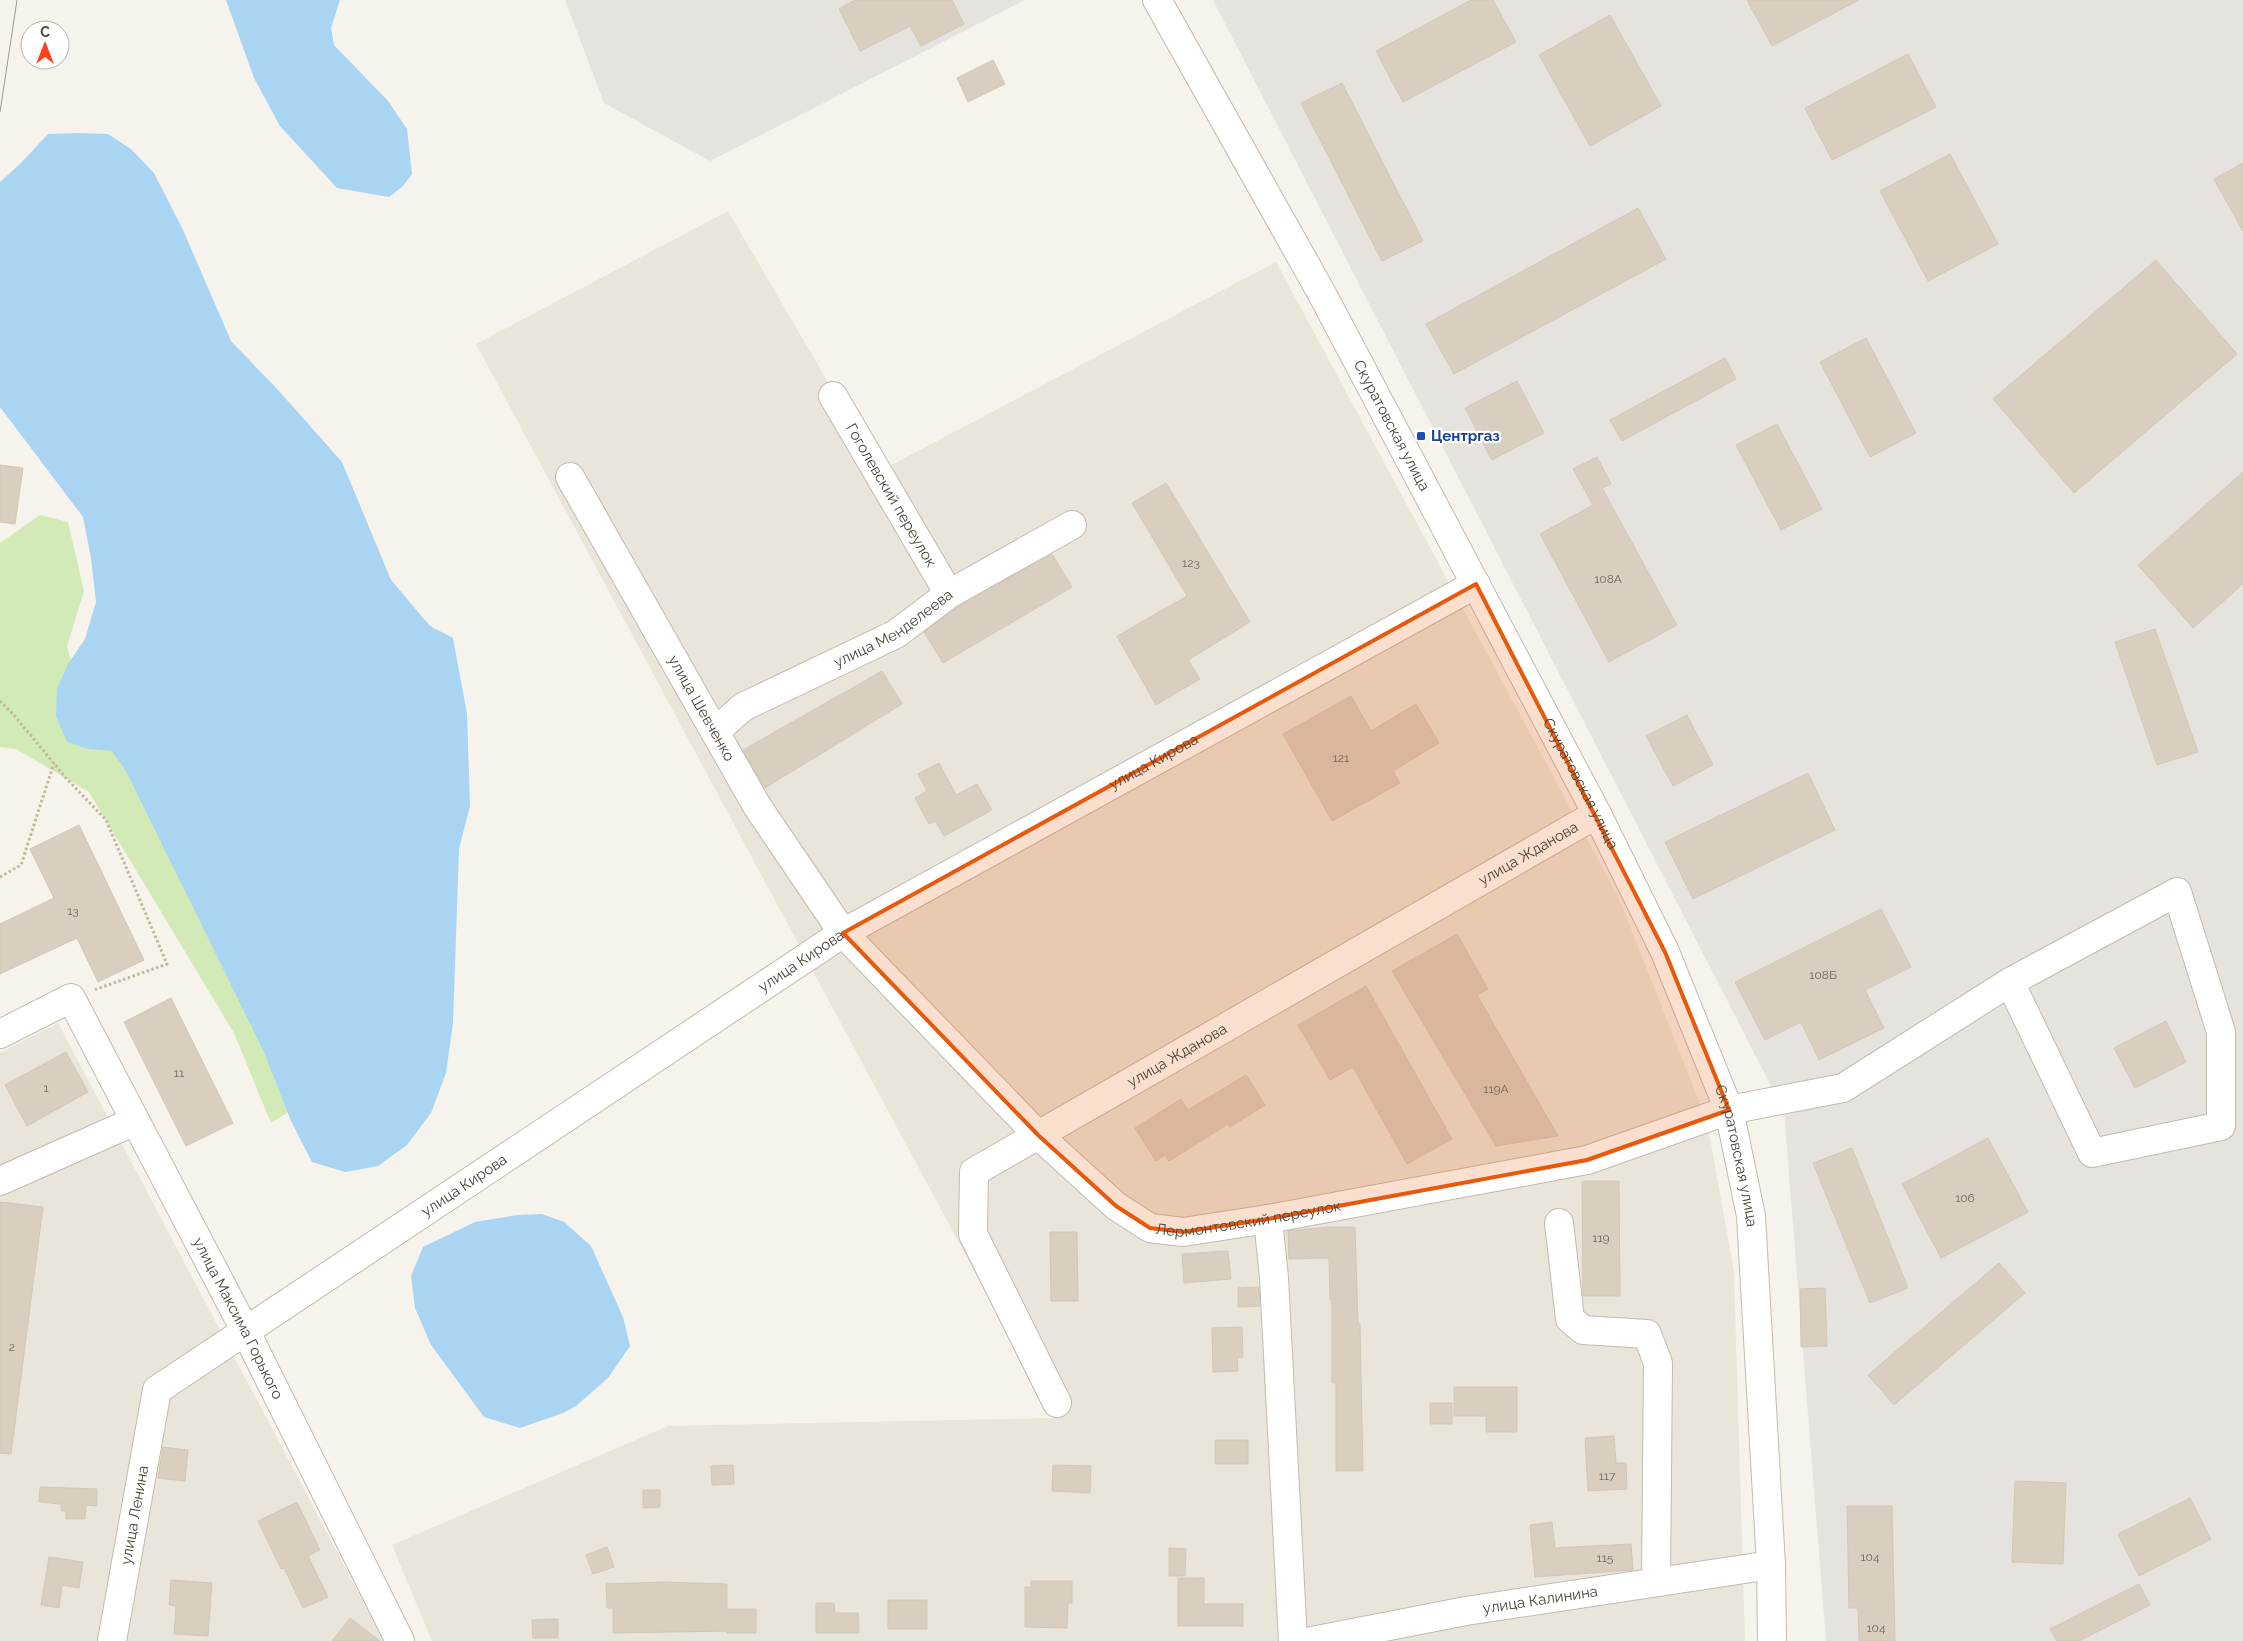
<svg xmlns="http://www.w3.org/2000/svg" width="2243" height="1641" viewBox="0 0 2243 1641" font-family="Raleway,sans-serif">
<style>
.residential{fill:#eae5da}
.industrial{fill:#e6e2dd}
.green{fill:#d2eab5}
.water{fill:#a9d4f2}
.building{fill:#d8cfc1;stroke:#d3c7b4}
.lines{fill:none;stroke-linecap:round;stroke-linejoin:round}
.minor-casing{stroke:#c2bbae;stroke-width:30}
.path{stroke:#c4b79f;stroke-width:3;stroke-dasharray:2.5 2.5;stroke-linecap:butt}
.minor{stroke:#fff;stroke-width:28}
.tram{stroke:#9a9a9a;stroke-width:1}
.marked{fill:#e8590c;fill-opacity:0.2;stroke:#e8590c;stroke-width:4;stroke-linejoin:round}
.transit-dot{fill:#1a4fb4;stroke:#fff;stroke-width:2}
.labels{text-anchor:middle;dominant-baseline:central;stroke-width:4.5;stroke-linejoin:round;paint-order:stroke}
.number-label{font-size:12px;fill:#6e675b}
.street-label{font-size:15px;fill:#4b4439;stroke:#fff}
.transit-label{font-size:15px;font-weight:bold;fill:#164399;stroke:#fff;text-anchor:start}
</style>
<rect width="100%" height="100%" fill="#f6f3ec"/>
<path class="residential" d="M728,211L880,471L1276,262L1618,896L1707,1121L1734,1272L1745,1641H432L392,1545L668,1426L1053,1418L476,344Z
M58,1023L384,1641H0V1053Z"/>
<path class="industrial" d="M565,0H1025L710,161L604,103Z
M1213,0H2243V1641H1826L1784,1111Z"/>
<path class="green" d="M40,515L68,522L84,591L67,646L76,682L113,708L298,1106L271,1123L234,1033L89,792L16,749L0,747V543Z"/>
<path class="water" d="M226,0H340L331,28L334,45L388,101L407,129L412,174L402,187L389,197L337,188L280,126L254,78Z
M79,133L108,134L131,149L154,173L183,230L231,341L279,391L342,462L391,580L430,626L453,638L467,714L470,806L459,849L453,1023L446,1073L431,1113L407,1145L378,1166L345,1172L312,1162L291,1121L264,1052L126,771L112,751L88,749L67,742L56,716L57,689L68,664L85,639L96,602L91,558L83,517L0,407V182L21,163L48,134Z
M542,1214L564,1222L591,1246L623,1317L630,1346L608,1378L576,1406L563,1413L520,1428L484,1417L431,1345L415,1308L411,1276L423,1247L475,1222L517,1215Z"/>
<path class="building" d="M855,0H952L964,24L921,46L910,26L860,51L839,9Z
M1471,0H1493L1516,42L1403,102L1376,51Z
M1747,0H1859L1772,46Z
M1610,15L1661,106L1590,146L1539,55Z
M1908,54L1936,107L1832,160L1805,108Z
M993,60L1005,84L968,102L957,78Z
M1342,83L1423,241L1382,261L1301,103Z
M1950,154L1998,244L1928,281L1880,191Z
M2243,163V231L2214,179Z
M1638,208L1666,259L1454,374L1426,324Z
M2156,260L2237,354L2074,493L1993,399Z
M1866,338L1916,433L1870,457L1820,362Z
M1725,358L1736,379L1622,441L1610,420Z
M1517,381L1544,433L1492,460L1465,408Z
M1777,424L1822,509L1781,530L1736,445Z
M1597,457L1611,484L1602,488L1677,625L1609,662L1540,534L1593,505L1573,469Z
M0,465L23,468L15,524L0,522Z
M2243,472V584L2193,628L2138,565Z
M1166,483L1250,622L1188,660L1200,679L1156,705L1117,636L1187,596L1132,503Z
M1052,554L1072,587L943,663L924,632L958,607Z
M2155,629L2198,752L2157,765L2115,642Z
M882,671L902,704L765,788L743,750Z
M1351,696L1371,731L1416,704L1439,743L1393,771L1400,783L1332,821L1283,734Z
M1687,715L1713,765L1673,786L1646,736Z
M939,763L956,795L977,784L992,810L944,836L935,821L929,824L915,798L927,791L918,774Z
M1808,773L1835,830L1693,899L1665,842Z
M79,825L144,960L98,982L77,938L0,974V924L54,898L30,849Z
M1881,909L1911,967L1865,990L1884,1028L1819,1060L1801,1022L1765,1040L1735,982Z
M1457,934L1488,989L1477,995L1558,1136L1496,1146L1392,971Z
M1366,986L1452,1139L1407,1164L1353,1067L1330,1080L1298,1025Z
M171,998L233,1123L186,1146L124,1022Z
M2166,1021L2186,1062L2135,1088L2114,1048Z
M66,1052L88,1092L27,1126L5,1085Z
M1246,1075L1265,1105L1230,1127L1228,1124L1169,1161L1165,1155L1156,1161L1135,1128L1181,1099L1188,1110Z
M1988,1138L2028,1212L1941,1258L1902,1184Z
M1852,1148L1908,1288L1870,1303L1813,1163Z
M1582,1181H1619L1620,1296H1583Z
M0,1202L43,1207L11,1454L0,1453Z
M1328,1227H1355L1358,1324H1360L1363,1471H1336V1383H1332V1300H1330L1329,1260L1328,1258L1289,1259L1288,1231Z
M1050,1232H1077L1078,1301H1051Z
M1228,1251L1231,1279L1184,1283L1182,1254Z
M1999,1263L2025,1293L1894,1405L1868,1375Z
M1259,1287L1260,1306L1238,1307V1288Z
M1825,1288L1827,1346L1801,1347L1800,1289Z
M1242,1327L1243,1357L1237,1358L1238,1371L1213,1372L1212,1328Z
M1454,1387H1517V1432H1486V1416H1454Z
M1430,1403H1452V1424H1430Z
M1614,1436L1616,1463H1626L1627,1489L1588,1491L1585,1438Z
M1215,1440H1248V1464H1215Z
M163,1447L188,1450L185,1481L158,1478Z
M733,1465L734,1484L712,1485L711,1466Z
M1053,1465L1091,1466L1090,1493L1052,1491Z
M2015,1481L2066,1483L2063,1564L2012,1562Z
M40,1487L97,1489V1506L86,1505L85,1519H66V1511H61V1504L39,1502Z
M643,1490H660V1507L643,1508Z
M2190,1498L2211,1539L2139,1576L2118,1534Z
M297,1502L320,1550L308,1556L328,1597L303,1608L284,1568L281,1569L258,1521Z
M1847,1506H1892L1895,1641H1859L1858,1608H1849Z
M1552,1522L1555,1548L1631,1544L1633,1570L1535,1577L1530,1525Z
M607,1547L614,1567L593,1574L586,1555Z
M1169,1548L1186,1549L1185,1576H1169Z
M49,1557L83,1562L79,1588L62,1585L59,1608L41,1605Z
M1178,1578H1204V1604H1243V1626H1178Z
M171,1580L212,1583L208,1636L174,1634L176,1606L169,1605Z
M1031,1581H1072V1603H1068L1067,1628L1025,1627V1587H1031Z
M663,1582L727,1584V1609H756V1633H727V1631L613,1633V1608H607L606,1584Z
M2139,1584L2150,1605L2079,1641H2057L2050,1629Z
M888,1600H927V1629H888Z
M816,1603H834L835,1613H858L859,1633H816Z
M350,1618L380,1641H332Z
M558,1619V1638H533L532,1620Z"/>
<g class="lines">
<g class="minor-casing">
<g id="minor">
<path id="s1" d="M1157,0L1321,292L1597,814L1665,952L1729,1110L1751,1216L1771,1565L1772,1641"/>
<path id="s2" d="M833,396L949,594"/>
<path id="s3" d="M570,477L757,806L843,933L1038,1135L1116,1206L1150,1228L1183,1232L1268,1219L1587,1160L1729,1110L1843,1088L2010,982L2177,892L2221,1032V1126L2092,1153L2010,982"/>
<path id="s4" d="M716,731L743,707L896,634L949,594L1072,525"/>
<path id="s5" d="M0,1034L71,998L246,1332L400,1641"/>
<path d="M0,1181L135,1121"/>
<path d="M1268,1219L1274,1278L1293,1641"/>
<path d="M1559,1223L1570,1319L1583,1330L1647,1334L1658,1363L1656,1582"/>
<path id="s6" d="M1057,1403L973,1234L974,1172L1597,814"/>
<path id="s7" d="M112,1641L157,1390L843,933L1476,584"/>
<path id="s8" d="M1312,1641L1466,1611L1771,1565"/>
</g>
</g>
<path class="path" d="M0,701L13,714L66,778L106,820L167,964L94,990
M0,877L21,865L54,763"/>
<use href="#minor" class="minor"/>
<path class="tram" d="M0,112L17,0"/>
</g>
<path class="marked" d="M1476,584L1665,952L1729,1110L1587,1160L1268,1219L1183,1232L1150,1228L1116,1206L1038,1135L843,933Z"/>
<rect class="transit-dot" x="1416" y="431" width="10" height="10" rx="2.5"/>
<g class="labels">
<g class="number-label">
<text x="1191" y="563">123</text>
<text x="1608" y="579">108А</text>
<text x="1341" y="758">121</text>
<text x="73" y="911">13</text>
<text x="1823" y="975">108Б</text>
<text x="179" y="1073">11</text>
<text x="46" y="1088">1</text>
<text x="1496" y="1089">119А</text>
<text x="1965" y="1198">106</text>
<text x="1601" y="1238">119</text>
<text x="12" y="1347">2</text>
<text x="1607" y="1476">117</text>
<text x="1870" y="1557">104</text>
<text x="1605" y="1558">115</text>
<text x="1876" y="1628">104</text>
</g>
<g class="street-label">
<text stroke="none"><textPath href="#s1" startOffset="486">Скуратовская улица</textPath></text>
<text stroke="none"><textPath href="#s2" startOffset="115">Гоголевский переулок</textPath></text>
<text stroke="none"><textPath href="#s4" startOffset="206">улица Менделеева</textPath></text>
<text stroke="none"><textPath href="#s3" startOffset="266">улица Шевченко</textPath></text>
<text stroke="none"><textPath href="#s7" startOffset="1434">улица Кирова</textPath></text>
<text stroke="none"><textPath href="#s1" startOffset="891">Скуратовская улица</textPath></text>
<text stroke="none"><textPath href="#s6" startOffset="890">улица Жданова</textPath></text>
<text stroke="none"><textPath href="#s7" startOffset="1029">улица Кирова</textPath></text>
<text stroke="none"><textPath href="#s6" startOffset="485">улица Жданова</textPath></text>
<text stroke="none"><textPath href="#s1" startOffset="1296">Скуратовская улица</textPath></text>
<text stroke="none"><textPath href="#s7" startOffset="624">улица Кирова</textPath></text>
<text stroke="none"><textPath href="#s3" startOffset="1058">Лермонтовский переулок</textPath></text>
<text stroke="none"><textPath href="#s5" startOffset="441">улица Максима Горького</textPath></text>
<text stroke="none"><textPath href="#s7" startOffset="128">улица Ленина</textPath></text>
<text stroke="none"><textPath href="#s8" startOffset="232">улица Калинина</textPath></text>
</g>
<g class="transit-label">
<text x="1431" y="436">Центргаз</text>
</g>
</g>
<g transform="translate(45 45)"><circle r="24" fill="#ffffff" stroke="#b7b4b0"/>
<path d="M0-4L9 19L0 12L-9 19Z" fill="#fc3f1d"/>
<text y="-8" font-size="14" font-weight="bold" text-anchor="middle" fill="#4b4439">С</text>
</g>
</svg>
